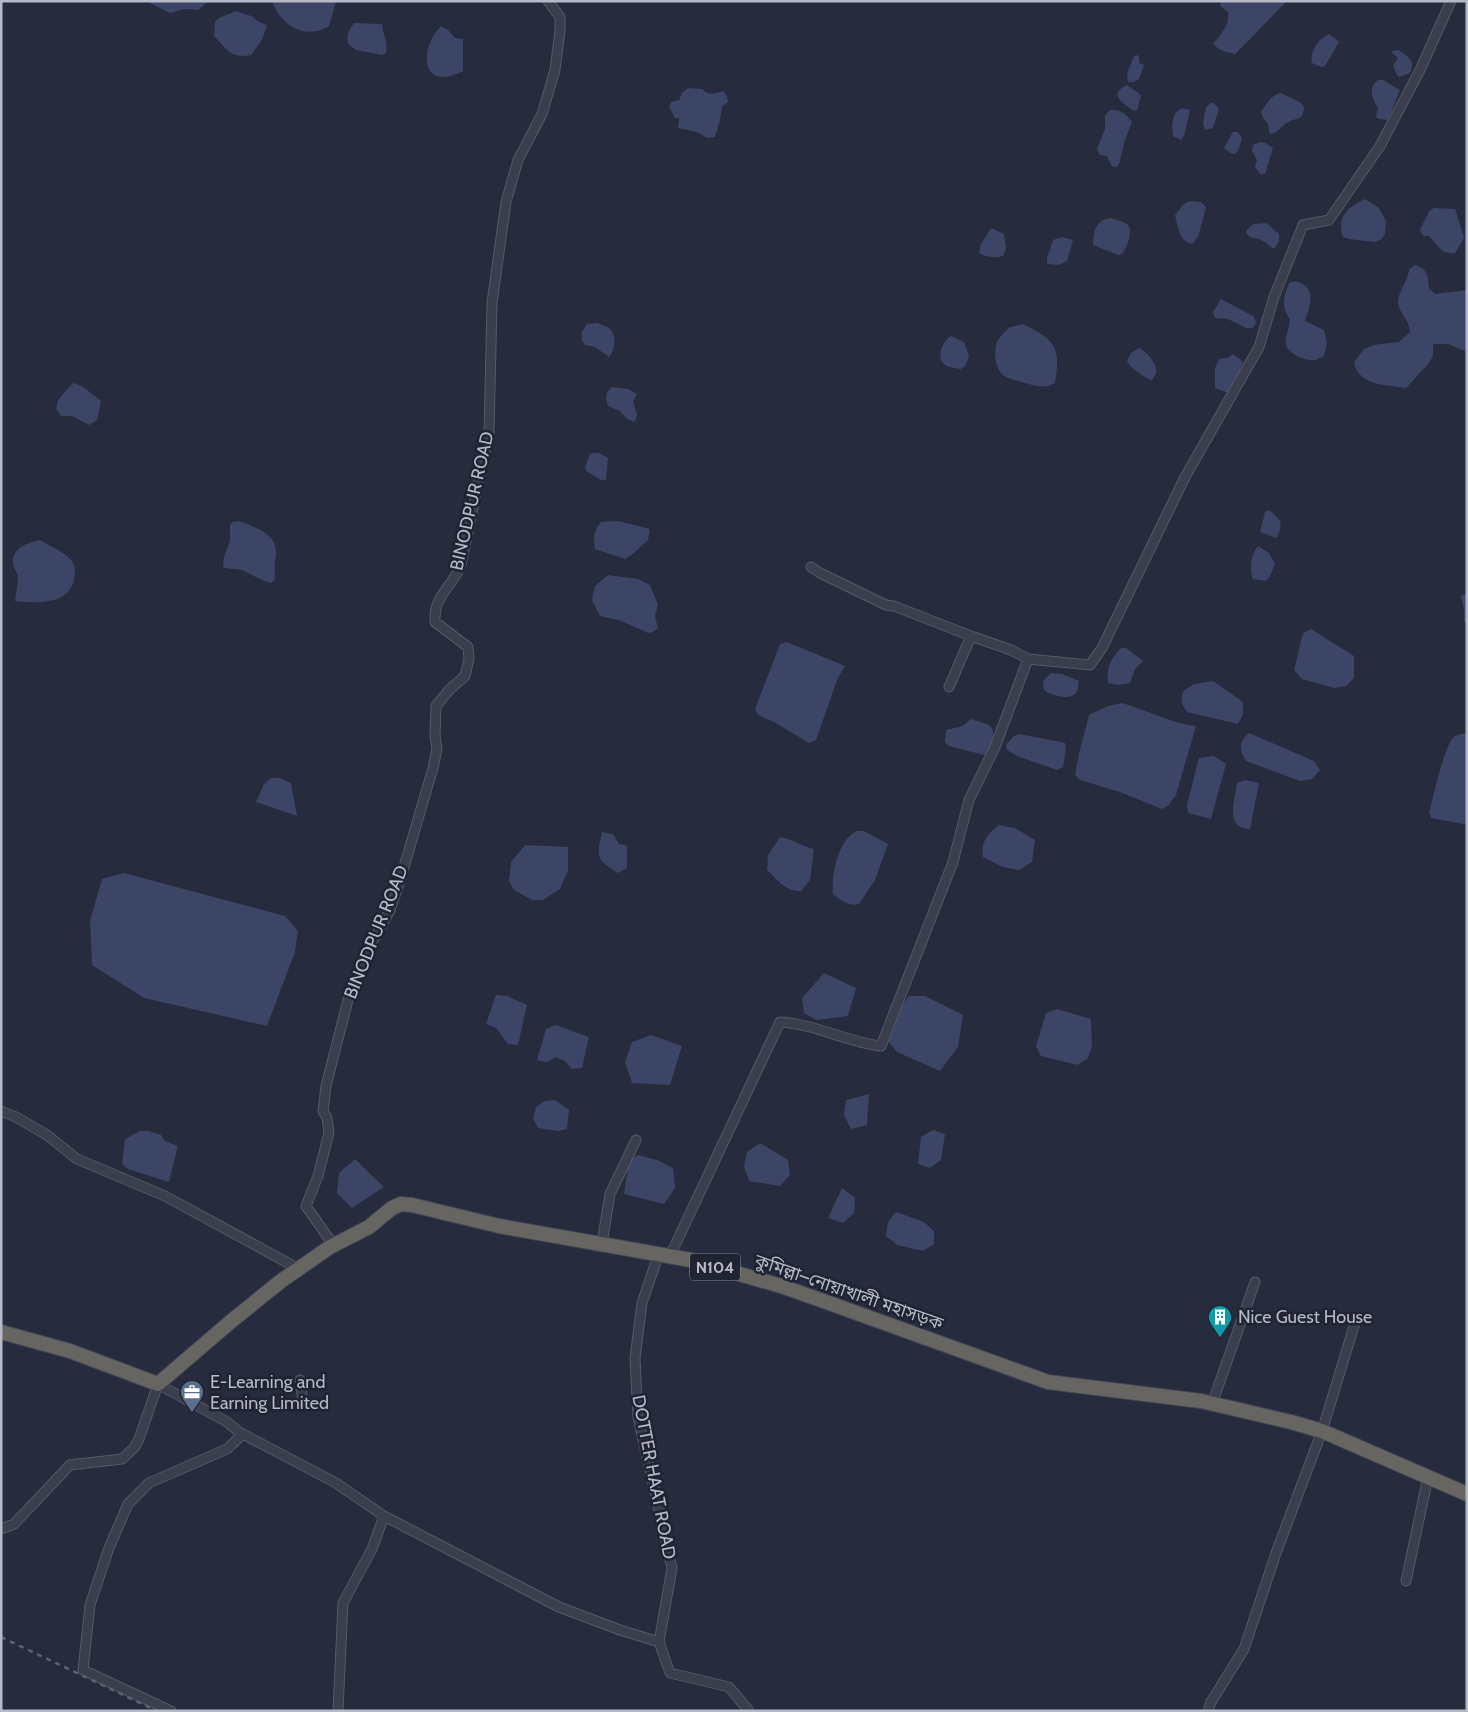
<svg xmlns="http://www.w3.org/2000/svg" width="1468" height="1712" viewBox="0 0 1468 1712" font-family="Cabin,'Noto Sans Bengali',sans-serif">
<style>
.water{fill:#3c4565}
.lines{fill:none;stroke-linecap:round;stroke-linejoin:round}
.minor-casing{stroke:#555968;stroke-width:11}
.trunk-casing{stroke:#424655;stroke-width:16}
.minor{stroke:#3a3e4d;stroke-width:9}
.trunk{stroke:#666562;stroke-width:14}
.rail{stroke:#5c6174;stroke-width:2.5;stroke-dasharray:5 5;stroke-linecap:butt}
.labels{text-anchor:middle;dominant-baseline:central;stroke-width:5;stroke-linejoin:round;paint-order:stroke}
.shield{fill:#1f2332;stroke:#898c9b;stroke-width:1}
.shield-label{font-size:16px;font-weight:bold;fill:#b6b9c8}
.street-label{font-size:18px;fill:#b6b9c8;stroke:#1f2332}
.poi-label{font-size:18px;fill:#b6b9c8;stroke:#1f2332;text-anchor:start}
</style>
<rect width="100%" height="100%" fill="#262b3d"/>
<path class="water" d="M149,1H208L198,10L185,9L170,13L150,3Z
M272,1H336L329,26C306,41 280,25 272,1Z
M1221,1H1287C1269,19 1253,37 1235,54C1226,52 1218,51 1213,43C1221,35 1230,24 1228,12L1220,6Z
M236,11L251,16L259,22L267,25L262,40L251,55C230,59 227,49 214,36L215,22L219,18Z
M354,23L382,24C383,37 388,38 386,53L382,55L356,50L348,44C346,35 349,30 354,23Z
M441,26L448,30L455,38L463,39V71C420,94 419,47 441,26Z
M1329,34L1339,42L1325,66L1321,67L1312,63C1309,52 1319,38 1329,34Z
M1399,50C1408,58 1416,59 1410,73L1399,77L1397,75L1393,66L1398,58L1392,53V51Z
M1137,55L1139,57V63L1144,65L1139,79L1134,82H1128L1127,74L1134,56Z
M1378,80H1383L1400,90L1388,120L1379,119L1376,117L1378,108C1372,99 1368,87 1378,80Z
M1127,85L1141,95L1137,110L1134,111C1123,103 1107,95 1127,85Z
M688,88L702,89C709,96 714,94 723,91L727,96L728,102L722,106L720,120L715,137L707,138L697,132L678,128L679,118H675L669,107L671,102L679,100L682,93Z
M1281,93L1300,102L1304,107C1303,122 1297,117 1288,122C1281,126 1279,132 1271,134L1269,132L1268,123L1263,118L1261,112C1266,104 1272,94 1281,93Z
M1211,103H1214L1219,109L1213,128L1205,130L1203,123L1206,107Z
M1182,108L1190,110L1184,136L1181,140L1173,136L1172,124L1175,113Z
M1110,110C1121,109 1125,114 1132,122L1125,140L1119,164L1117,167H1114L1111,165L1107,156L1100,155L1097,149L1105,129V115Z
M1233,132H1238L1242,138L1238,151L1235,154L1230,153L1224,148Z
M1260,142L1266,143L1273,148L1265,174H1260L1255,167L1257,160L1252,151L1253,145Z
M1365,199L1379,208L1386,221L1385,233L1382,239L1375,242L1349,239L1343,237C1336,217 1348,207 1365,199Z
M1190,201L1201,202L1206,207L1198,237L1192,244C1179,241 1178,227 1175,215L1184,204Z
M1434,208L1455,209L1464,238L1455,253C1442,255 1437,245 1429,236H1423L1420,230L1429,211Z
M1111,218C1116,220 1123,221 1127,224C1134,229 1127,249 1122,254L1118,255L1093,245C1093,232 1096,219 1111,218Z
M1266,223L1279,234V241L1274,249C1270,247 1267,243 1263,241C1256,237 1248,240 1246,231L1253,224Z
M991,228L1004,234L1006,247L1004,255C998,259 985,257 979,253L981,244Z
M1062,237L1073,240L1067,261L1059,265L1047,264V258L1053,240Z
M1415,265C1428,269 1428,276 1429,288L1435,294L1467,290V352L1448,344H1433V356L1429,363L1406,388C1387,385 1358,386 1354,362L1364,349L1373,345L1399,342L1410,332C1409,318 1399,314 1398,303C1397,294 1408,281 1409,270Z
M1296,281C1318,289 1310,304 1305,321L1324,330L1327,343L1324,356C1322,357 1318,359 1316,360C1307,362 1287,354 1286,344C1285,337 1289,328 1290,320C1281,304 1283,300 1289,283Z
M1221,299L1253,316L1256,322L1253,328H1246L1228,319L1215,318L1213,312Z
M598,323C601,325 607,326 610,329C617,335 615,351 609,357L595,347L585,345L582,341V332L587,324Z
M1023,324C1055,340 1061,346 1055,383C1045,389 1036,386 1025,383C1019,381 1012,380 1006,377C995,371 993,353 997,342C1000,336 1006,331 1010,327Z
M951,336L964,342L969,357L965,366L961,369C956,368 949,368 945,365C935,357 943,341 951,336Z
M1139,348C1146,351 1158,364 1156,373C1156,374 1152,380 1152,381C1143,376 1132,370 1127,361L1131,353Z
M1233,354L1243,362L1233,386L1228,393L1215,388V368L1219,359L1228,358Z
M73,383L82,386L101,401L97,420L89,425L72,416H61L56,409L58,400Z
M612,387L628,389L637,394L633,402L637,414L635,422L627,419L620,411L608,406C605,399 605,392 612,387Z
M594,453H599L608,458L606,480H601L586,471L585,467L590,454Z
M1269,510C1282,521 1283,522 1277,538L1260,532L1265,512Z
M240,521C255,528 277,533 276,553C275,562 274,570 275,580L271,583C261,581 253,575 244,571C237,568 230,570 223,567L224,557L230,541V525L232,522Z
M618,521L650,529L648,540C641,545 634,555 625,559L595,549C593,539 594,529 601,522Z
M40,540C48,545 68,554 72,561C76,567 75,573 74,580C68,606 35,603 15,601C16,593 18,584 18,576C17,572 14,569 13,565C11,548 27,543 40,540Z
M1258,546L1269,553L1275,564L1270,576L1266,581L1253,579C1249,569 1251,554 1258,546Z
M608,575L638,579L650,585L658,605L655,616L658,628L653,632L648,633L619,620L600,616L592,600L595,586Z
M1467,593V625L1464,621V609L1461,596Z
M1311,629L1354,656V678L1346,686L1334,688L1302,679L1294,670L1303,633Z
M787,642L845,666L837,680L816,740L809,743L776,723L758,715L755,709L780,644Z
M1121,648H1126L1143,661L1135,669L1130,683L1118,685L1108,683C1106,669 1111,657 1121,648Z
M1051,673L1062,674L1079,681C1078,685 1078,690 1076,693C1070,701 1050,695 1044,690L1043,681Z
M1213,681L1243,702V714L1238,724L1187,712L1181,702L1183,691L1194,684Z
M1122,703C1147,710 1170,723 1196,726L1176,795L1168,806L1162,809L1120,792L1080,780L1075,775L1079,753L1089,715L1108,706Z
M971,719C986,724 997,723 992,742C990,748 989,752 984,755L949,746L945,742L946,730L963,726Z
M1249,733L1314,761L1320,770L1312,779L1300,781L1246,761C1239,749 1238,743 1249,733Z
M1467,733V823L1463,824L1431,818L1429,812C1434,795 1443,752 1452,739C1456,734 1462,734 1467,733Z
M1020,734L1065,743L1066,749L1063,767L1057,770L1017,756L1007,750L1006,745L1014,736Z
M1214,756L1226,764L1211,819L1188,813L1187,805L1199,758Z
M271,778H280L291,783L297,816L256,802L264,784Z
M1245,780L1259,783L1250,829C1224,828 1235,801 1237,783Z
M999,825L1015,828L1035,840L1032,862L1019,870L1003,867L983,857C980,843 988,833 999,825Z
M856,831H864L888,844L875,880L859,904C848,907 841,900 833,894C831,875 838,841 856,831Z
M602,832L613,834L619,844L627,846V868L618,873C596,859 596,858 602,832Z
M780,837C792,839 802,846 814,849L810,880L801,891C784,891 779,881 767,870L768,855Z
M525,845L568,847V870L560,889L543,900H532L514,890L509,881L511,862Z
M124,873L285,916L298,931L295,952L267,1026L144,998L92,965L90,921L102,879Z
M824,973L856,988L848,1016L817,1020L804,1013L802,998Z
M496,995L507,996L527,1005L518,1045L508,1044L496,1028L486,1024Z
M909,996H925L963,1015L958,1047L940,1071L897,1052L887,1040L889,1024Z
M1057,1009L1091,1019L1092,1046L1088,1058L1078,1065L1041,1056L1036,1046L1046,1013Z
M556,1025L589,1037L582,1068L572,1069L565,1061L556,1057L547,1062L537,1060L546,1029Z
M651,1035L682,1046L670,1085L632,1083L625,1062L632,1042Z
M869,1094L867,1125L851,1129L844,1115L846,1100Z
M555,1100L569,1110L567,1129L558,1131L538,1128L533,1118L536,1107L545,1101Z
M933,1130L945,1134L941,1160L930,1168L918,1164L921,1137Z
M140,1131H148L161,1135L165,1141L178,1146L169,1182L128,1169L122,1164L125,1139Z
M760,1143L788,1160L790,1175L780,1186L749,1181L744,1166L747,1152Z
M638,1155L657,1160L673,1168L675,1188L664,1204L624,1194L629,1161Z
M355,1159L384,1187L352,1208L337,1193L339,1173Z
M842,1188L855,1198L854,1213L843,1223L828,1218Z
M896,1212L924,1222L934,1231V1244L923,1251L897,1245L886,1236L888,1222Z"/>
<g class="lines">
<g class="minor-casing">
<path id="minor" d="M811,567L820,573L886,605L894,606L971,636L1011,650L1028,659L1090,665L1102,648L1185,477L1259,347L1274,297L1303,225L1329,220L1380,146L1420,70L1451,1
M949,687L971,636
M1,1111L16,1117L47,1135L77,1159L165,1196L299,1269
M602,1243L610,1194L636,1140
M334,1246L306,1206L318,1176L329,1133L327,1118L323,1111L326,1086L349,996L363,959L390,910L399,884L433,768L437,749L435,736L436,706L449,690L465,676L469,659L468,647L435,622C433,596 452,588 461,565L489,432L492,303L506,202L518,160L542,114L555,70L560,31V17L548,1
M659,1253L642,1303L635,1358L638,1417L672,1568L659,1642
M670,1256L780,1022C815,1024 847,1042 881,1046L953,862L969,800L995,747L1028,659
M300,1380L303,1401
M1212,1404L1255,1282
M1,1529L14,1524L70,1465L122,1459L134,1448L139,1439L158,1384L227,1422L239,1432L336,1483L384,1516L559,1607L620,1630L659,1642
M1406,1581L1428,1477
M659,1642L670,1673L729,1687L749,1711
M171,1711L83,1670L90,1605L109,1548L128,1504L149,1483L227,1449L243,1434
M338,1711L343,1603L372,1549L384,1516
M1208,1711L1211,1702L1244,1649L1276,1553L1322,1431L1355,1323"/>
</g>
<g class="trunk-casing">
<path id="trunk" d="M1,1332L70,1351L158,1384L229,1323L281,1281L330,1247L369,1227L392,1208L401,1204L412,1205L499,1226L691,1260L781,1286L829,1303L1048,1382L1201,1401L1291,1422L1322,1431L1467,1494"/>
</g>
<use href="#minor" class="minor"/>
<use href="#trunk" class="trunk"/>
<path class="rail" d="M1,1637L157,1711"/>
</g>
<defs>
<g id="building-pin" transform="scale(1.25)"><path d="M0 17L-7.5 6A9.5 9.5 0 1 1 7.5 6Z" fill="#0f9aa8" stroke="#1f2332"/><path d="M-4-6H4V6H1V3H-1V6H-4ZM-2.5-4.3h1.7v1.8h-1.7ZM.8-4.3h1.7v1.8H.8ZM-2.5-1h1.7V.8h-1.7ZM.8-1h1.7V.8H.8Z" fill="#fff"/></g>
<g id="office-pin" transform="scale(1.25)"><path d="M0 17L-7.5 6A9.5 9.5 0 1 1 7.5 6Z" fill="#5c6f8a" stroke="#1f2332"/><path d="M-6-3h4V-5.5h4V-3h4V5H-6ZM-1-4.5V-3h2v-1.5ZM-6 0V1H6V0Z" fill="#fff"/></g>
</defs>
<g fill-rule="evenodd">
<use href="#building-pin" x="1220" y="1317"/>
<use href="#office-pin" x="192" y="1392"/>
</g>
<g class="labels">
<rect class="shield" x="690" y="1253.5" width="50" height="27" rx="4"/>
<g class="shield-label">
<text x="715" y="1267">N104</text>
</g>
<g class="street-label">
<text transform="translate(472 501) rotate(-77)">BINODPUR ROAD</text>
<text transform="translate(376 932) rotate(-68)">BINODPUR ROAD</text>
<text transform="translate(849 1292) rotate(19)">কুমিল্লা–নোয়াখালী মহাসড়ক</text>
<text transform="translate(654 1477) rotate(79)">DOTTER HAAT ROAD</text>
</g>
<g class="poi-label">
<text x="1238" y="1317">Nice Guest House</text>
<text x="210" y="1382">E-Learning and<tspan x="210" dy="21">Earning Limited</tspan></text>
</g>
</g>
<rect width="1468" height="1712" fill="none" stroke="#b6b9c8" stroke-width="5"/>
</svg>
